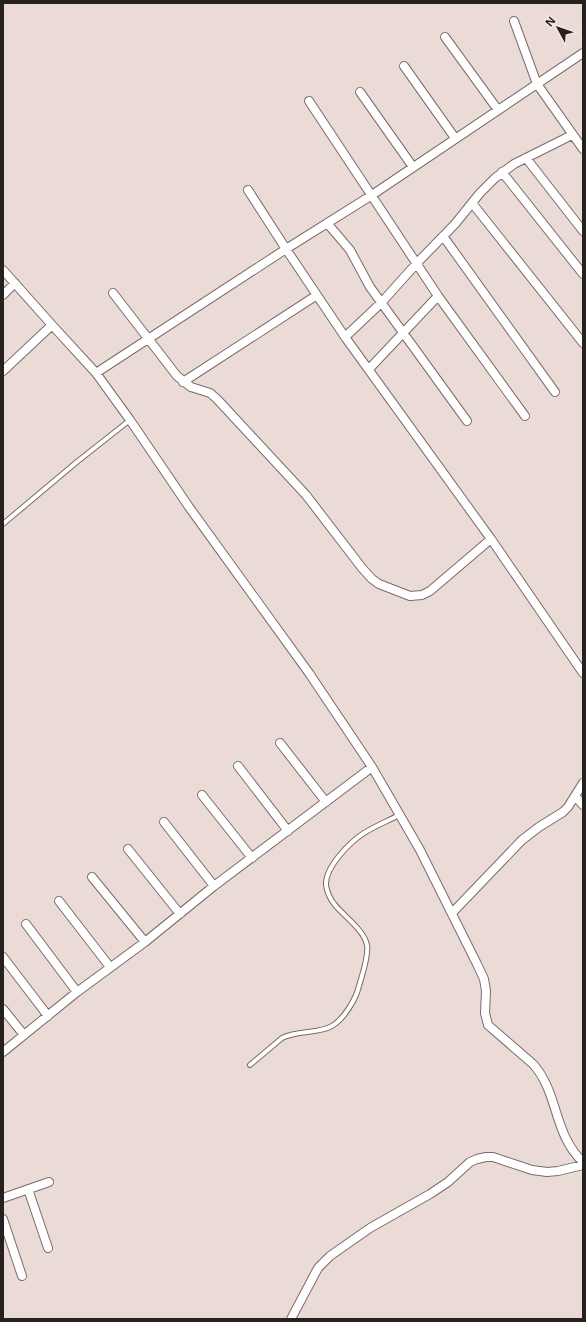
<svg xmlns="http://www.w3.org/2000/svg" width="586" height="1322" viewBox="0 0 586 1322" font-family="'Open Sans',sans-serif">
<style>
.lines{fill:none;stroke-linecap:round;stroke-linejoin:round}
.lane-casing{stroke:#7a6c68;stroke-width:6}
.street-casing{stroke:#7a6c68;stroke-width:10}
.lane{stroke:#fff;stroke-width:4}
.street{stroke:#fff;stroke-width:8}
</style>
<rect width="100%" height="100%" fill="#ebdbd6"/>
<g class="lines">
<g class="lane-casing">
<path id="lane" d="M3,524L78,461L130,420
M250,1065L282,1038C298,1030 318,1034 332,1026C344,1019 356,999 359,986C362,975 369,956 367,945C364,930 344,916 335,905C331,900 327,892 326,885C325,867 350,842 364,833C375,826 388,821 399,815"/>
</g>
<g class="street-casing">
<path id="street" d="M514,21L537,84L583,149
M445,37L498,110
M404,66L455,138
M360,92L413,167
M309,101L438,296L525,416
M526,158L583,231
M502,172L583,274
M248,190L286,249L345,337L491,539L583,673
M472,203L583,343
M327,223L350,250L370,287L467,421
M443,236L555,392
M3,270L52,325L96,373L130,420L189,507L309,673L372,767L420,850L477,964L484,979L486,991L485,1013L488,1025L533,1064C559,1093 553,1134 583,1162
M113,293L177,376L191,387L210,393L217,399L306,495L362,568L372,579L379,584L410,596L422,595L430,591L491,539
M3,295L15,283
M345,337L381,303L417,263L455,224L480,193L495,178L514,164L572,135
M369,369L438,296
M3,371L52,325
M96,373L286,249L372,195L583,53
M183,382L317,295
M280,743L326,802
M238,766L288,831
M202,795L252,858
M575,796L583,805
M164,822L214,886
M128,849L180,914
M92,877L145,942
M59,901L110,967
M452,913L522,840L539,827L563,812L568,807L583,783
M26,924L77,992
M3,957L48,1016
M3,1009L24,1035
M3,1052L77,992L145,942L214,886L372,767
M28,1189L48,1248
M3,1198L49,1182
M3,1219L22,1276
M291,1319L318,1268L330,1256L370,1228L430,1194L448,1182L470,1162L477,1159L486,1157H493L532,1170L547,1172L558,1171L583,1165"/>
</g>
<use href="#lane" class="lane"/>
<use href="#street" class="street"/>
</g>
<rect width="586" height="1322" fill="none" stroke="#26201e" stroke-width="8"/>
<g transform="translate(558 28) rotate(310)" stroke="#f8e8e3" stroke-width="3" paint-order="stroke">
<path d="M0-3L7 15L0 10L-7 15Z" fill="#26201e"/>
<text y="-6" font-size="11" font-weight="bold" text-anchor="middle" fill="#26201e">N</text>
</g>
</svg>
